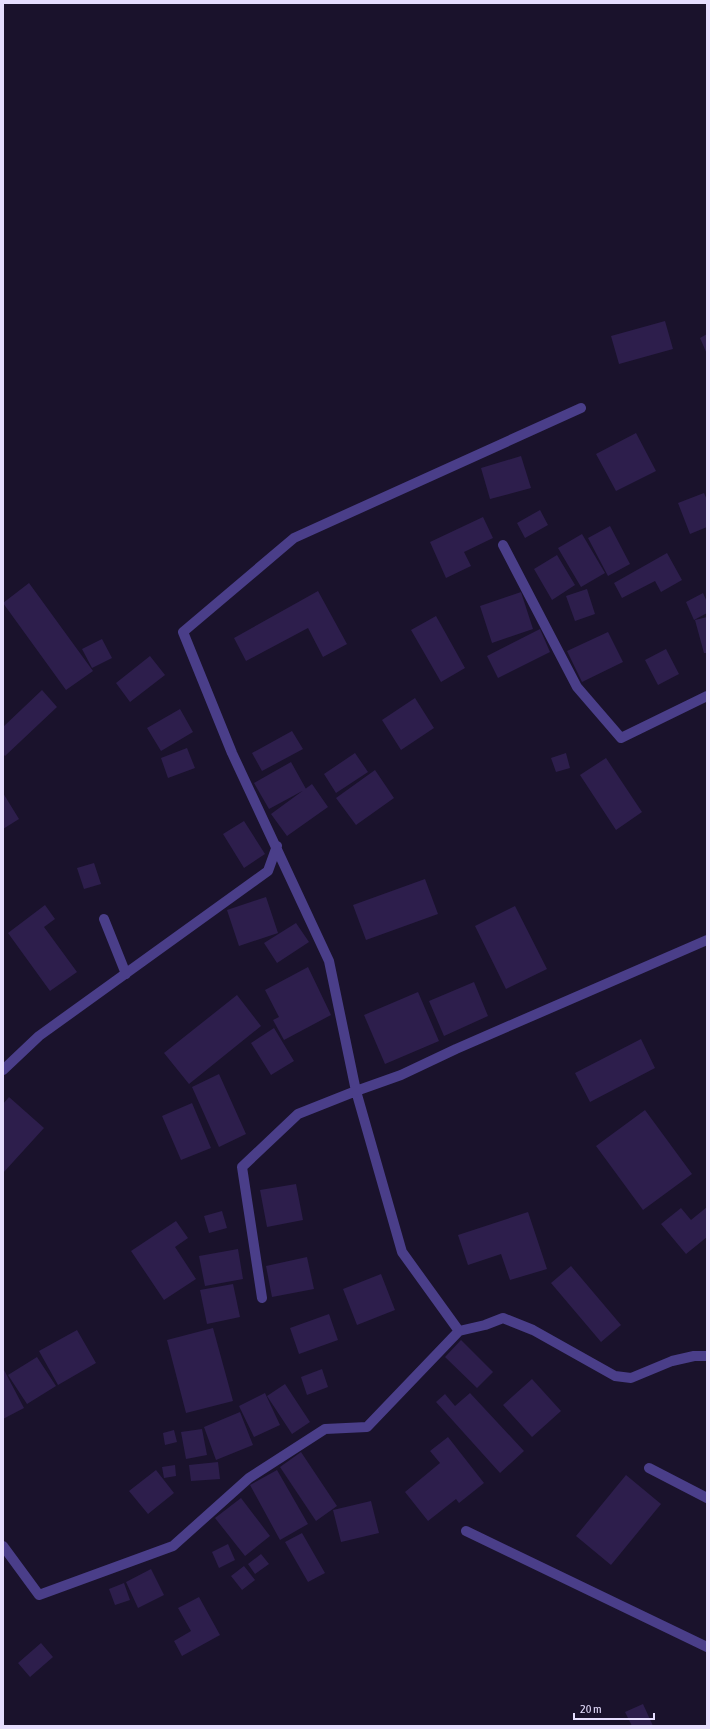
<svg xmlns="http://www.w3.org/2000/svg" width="710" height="1729" viewBox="0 0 710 1729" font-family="'Asap Condensed',sans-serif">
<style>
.building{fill:#2d1e4c}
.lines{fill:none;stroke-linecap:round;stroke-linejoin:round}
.minor{stroke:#4a3e89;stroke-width:10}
</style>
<rect width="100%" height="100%" fill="#1a122c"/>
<path class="building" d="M665,321L673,349L619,364L611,336Z
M707,334V354L700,338Z
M636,433L656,471L616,491L596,454Z
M521,456L531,488L490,499L481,468Z
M704,493L707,500V527L690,534L678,503Z
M540,510L548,525L525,538L517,523Z
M483,517L493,538L464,552L471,566L446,578L430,542Z
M610,526L630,564L608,576L588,538Z
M582,534L605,573L581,587L558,548Z
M667,553L682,580L661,592L655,581L622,598L614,583Z
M557,555L575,585L552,600L534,569Z
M29,583L93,671L66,690L3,603Z
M587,589L595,614L575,621L566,596Z
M318,591L347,644L323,657L308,628L246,661L234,638Z
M521,592L533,629L492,643L480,606Z
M703,593L707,602V613L694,620L686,602Z
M436,616L465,668L441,682L411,630Z
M707,617V653H704L695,620Z
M540,629L550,652L498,678L487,656Z
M608,632L623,662L582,682L567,651Z
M102,639L112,658L92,668L82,649Z
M666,649L679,674L658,685L645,660Z
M150,656L165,675L130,702L116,683Z
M42,690L57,707L5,756L3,754V727Z
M415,698L434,728L401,750L382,720Z
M180,709L193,732L161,751L147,728Z
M292,731L303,749L262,771L252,753Z
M187,748L195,768L168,778L161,758Z
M355,753L368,772L336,793L324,774Z
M566,753L570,768L556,772L551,758Z
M606,758L642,812L616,830L580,775Z
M291,762L306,789L269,809L254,783Z
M375,770L394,798L356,825L336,798Z
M312,784L328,807L287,836L271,814Z
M3,793L19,819L3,829Z
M244,821L265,854L244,868L223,834Z
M94,863L101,884L84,889L77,868Z
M425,879L438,914L366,940L353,905Z
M266,897L278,933L239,946L227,910Z
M45,905L55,919L44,927L77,972L50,991L8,933Z
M515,906L547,969L506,989L475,926Z
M296,923L309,942L277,963L264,943Z
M308,967L331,1015L284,1040L273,1020L279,1017L265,990Z
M474,982L488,1016L444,1036L429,1001Z
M418,992L439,1041L385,1064L364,1015Z
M237,995L261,1026L189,1084L164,1053Z
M274,1028L294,1061L271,1075L251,1043Z
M641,1039L655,1068L590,1102L575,1073Z
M219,1074L246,1134L219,1147L192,1087Z
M9,1097L44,1128L3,1173V1104Z
M192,1103L211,1148L181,1160L162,1116Z
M645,1110L692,1174L643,1210L596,1146Z
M296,1184L303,1220L267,1227L260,1190Z
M707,1207V1237L686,1254L661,1224L681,1208L691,1220Z
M222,1211L227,1228L209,1233L204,1216Z
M528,1212L547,1269L510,1280L501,1254L468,1265L458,1235Z
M176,1221L188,1238L175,1247L196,1279L164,1300L131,1251Z
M238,1249L243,1279L205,1286L199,1256Z
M307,1257L314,1289L272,1297L266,1266Z
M571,1266L621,1325L601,1342L551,1283Z
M381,1274L395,1310L357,1325L343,1289Z
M233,1284L240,1317L207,1324L200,1290Z
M329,1314L338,1340L299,1354L290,1328Z
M213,1328L233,1401L186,1413L167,1340Z
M77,1330L96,1363L58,1385L39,1351Z
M461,1340L493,1372L477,1388L445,1357Z
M37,1357L56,1386L27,1404L8,1375Z
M3,1368L24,1408L3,1419Z
M322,1369L328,1387L307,1395L301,1377Z
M532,1379L561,1411L532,1437L503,1405Z
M285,1384L310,1422L292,1434L267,1396Z
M265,1393L280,1425L254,1437L239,1406Z
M470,1393L524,1451L500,1473L436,1402L445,1394L455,1406Z
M240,1412L253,1445L216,1460L204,1427Z
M202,1429L207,1455L186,1459L181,1432Z
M174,1430L177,1442L165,1445L163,1433Z
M448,1437L484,1483L459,1503L456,1499L428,1521L405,1492L440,1463L430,1451Z
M301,1452L337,1506L316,1521L280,1467Z
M218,1462L220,1479L191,1481L189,1465Z
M175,1465L176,1476L164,1478L162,1467Z
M156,1470L174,1493L148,1514L129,1491Z
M277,1470L308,1524L280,1540L250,1485Z
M626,1475L661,1504L611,1565L576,1536Z
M241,1498L270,1536L245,1556L215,1518Z
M371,1501L379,1533L341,1542L333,1510Z
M302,1533L325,1573L308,1582L285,1542Z
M228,1544L235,1560L219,1568L212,1552Z
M261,1554L269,1564L255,1574L248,1564Z
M244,1566L255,1580L242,1590L231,1576Z
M151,1569L164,1595L138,1608L126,1582Z
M124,1583L130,1600L115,1605L109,1589Z
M199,1597L220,1635L182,1656L174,1641L191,1631L178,1608Z
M41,1643L53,1657L30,1677L18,1663Z
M643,1704L653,1726H632L625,1712Z"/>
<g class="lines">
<path class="minor" d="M581,408L294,538L183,632L232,753L329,961L356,1091L401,1075L456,1049L707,940
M503,545L577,687L621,738L707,696
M104,919L126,974
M3,1070L39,1036L268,871L277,846
M262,1298L242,1167L298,1114L356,1091L402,1252L459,1331
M649,1468L707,1498
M466,1531L707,1647
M3,1546L39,1595L173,1546L249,1478L325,1429L367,1427L459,1331L485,1325L503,1318L533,1330L615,1376L631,1378L672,1361L694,1356H707"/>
</g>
<rect width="710" height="1729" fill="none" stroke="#e5ddfe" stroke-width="8"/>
<path d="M574 1713v6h80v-6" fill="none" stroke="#e5ddfe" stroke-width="2"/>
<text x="580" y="1713" font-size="12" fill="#e5ddfe" stroke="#1a122c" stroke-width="3" paint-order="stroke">20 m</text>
</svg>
